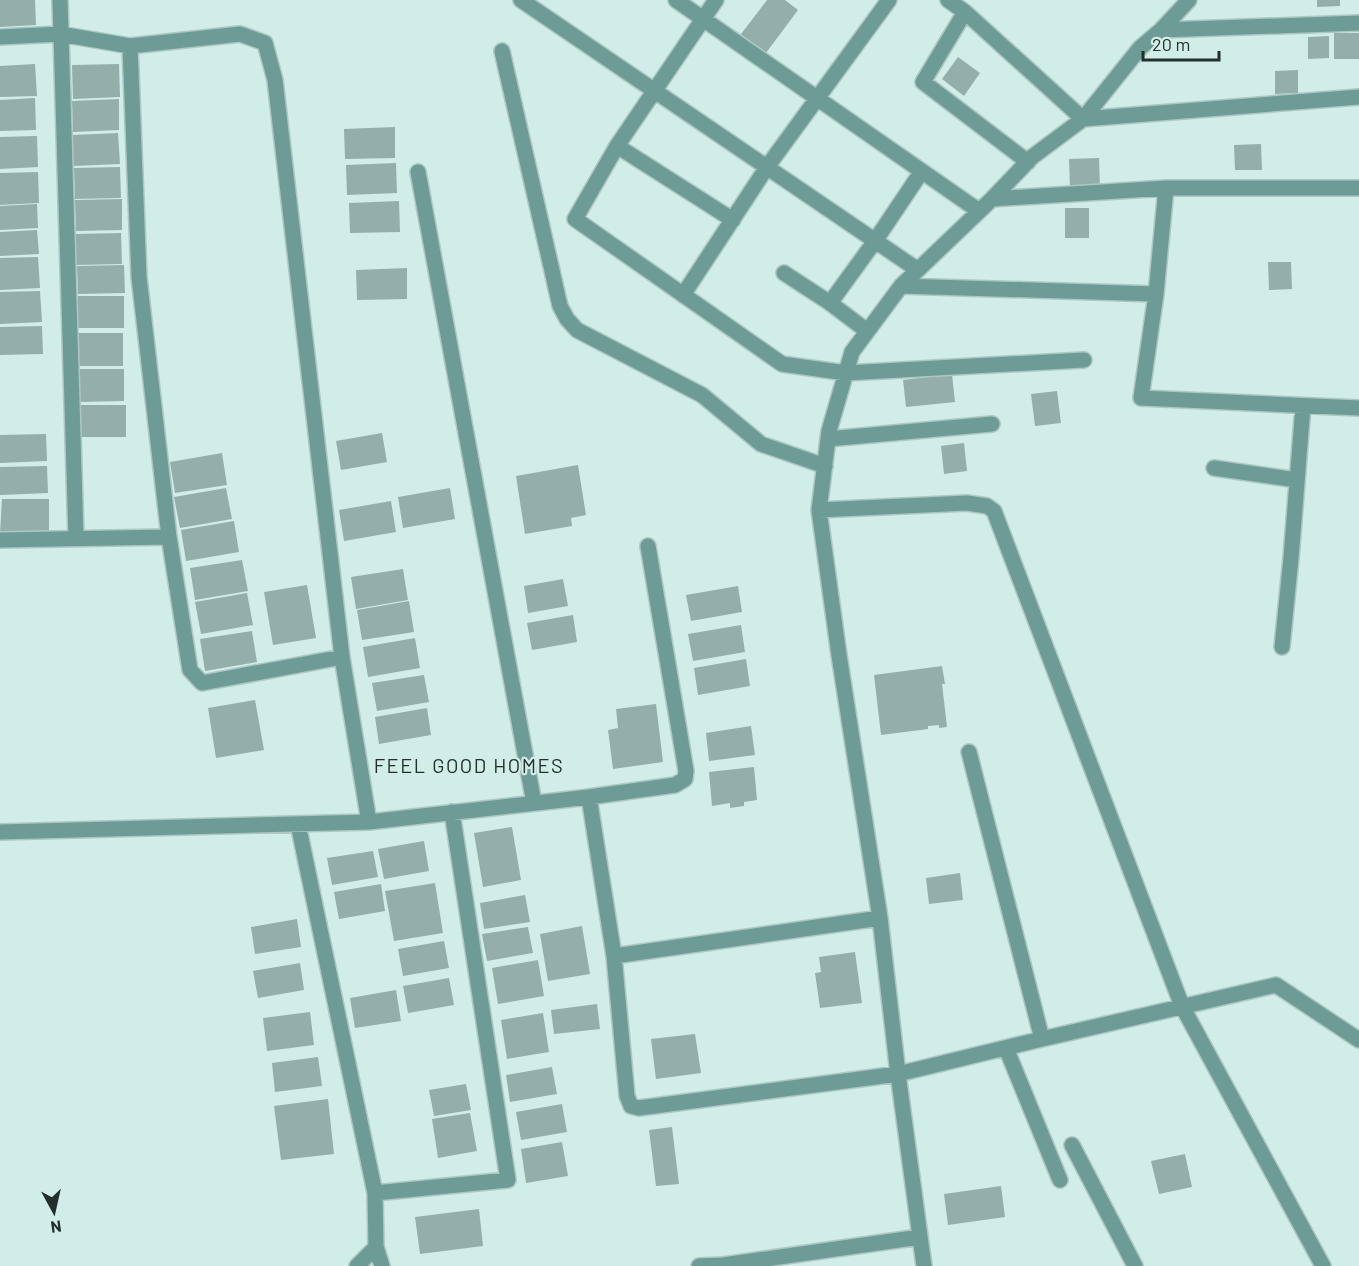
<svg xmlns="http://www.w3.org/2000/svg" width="1359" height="1266" viewBox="0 0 1359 1266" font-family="Barlow,sans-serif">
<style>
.building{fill:#94aeab}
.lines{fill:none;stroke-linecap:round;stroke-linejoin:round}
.minor-casing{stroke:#aec7c3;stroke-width:18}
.minor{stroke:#6d9c97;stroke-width:15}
.labels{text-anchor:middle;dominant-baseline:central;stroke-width:4.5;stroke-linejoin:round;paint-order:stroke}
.neighbourhood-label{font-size:20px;letter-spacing:1.5px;fill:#232e2d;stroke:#d1ede9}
</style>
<rect width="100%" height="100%" fill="#d1ede9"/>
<path class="building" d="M0,0H35L36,25L0,27Z
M767,0H785L798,10L763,57L738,38Z
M1317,0H1340V6L1317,7Z
M1334,33H1359V59H1334Z
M1329,36V58L1308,59V37Z
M958,57L980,73L964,96L942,79Z
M35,64L37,96L0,97V66Z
M119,64L120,97L73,99L72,65Z
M1298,70V93L1275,94V71Z
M35,98L36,130L0,131V100Z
M119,99V130L73,132L72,101Z
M395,127V158L345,159L344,129Z
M118,133L120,164L73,166L72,135Z
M37,136L38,167L0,169V137Z
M1261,144L1262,170H1235L1234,145Z
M1099,158L1100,189L1070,190L1069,159Z
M396,163L397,193L347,195L346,165Z
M120,167L121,198L75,199L74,168Z
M38,172L39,203L0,205V173Z
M122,199V230L76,231L75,200Z
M399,201L400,232L350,233L349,203Z
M37,204L38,228L0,230V206Z
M1065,208H1089V238H1065Z
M37,230L39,254L0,256V232Z
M121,233L122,264L76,265L75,234Z
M38,257L40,288L0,290V258Z
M1268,262H1291L1292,289L1269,290Z
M124,265L125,293L78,294L77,266Z
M407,268V299L357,300L356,270Z
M40,291L42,322L0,324V292Z
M78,296H124V328H77Z
M42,326L43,354L0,355V327Z
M77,333H123V366H77Z
M78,369H124V401L78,402Z
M952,374L955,402L906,407L903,380Z
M1057,391L1061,423L1035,426L1031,394Z
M79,405H126V437H80Z
M382,433L387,462L341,470L336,441Z
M46,434L47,461L0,463V435Z
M964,443L967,471L944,474L941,446Z
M222,453L227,485L175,493L170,462Z
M578,465L586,515L571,518L572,526L525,534L516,476Z
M47,466L48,493L0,495V467Z
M226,488L232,519L180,528L174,497Z
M450,488L455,519L403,528L398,497Z
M2,499H49V533H0Z
M391,501L396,532L344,541L339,510Z
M234,521L239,552L186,561L181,530Z
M242,560L248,591L195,600L190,568Z
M403,569L408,600L356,609L351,577Z
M563,579L568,606L528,613L524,586Z
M307,585L316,638L273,645L264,592Z
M738,586L742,612L691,621L686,595Z
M247,593L253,625L201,634L195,602Z
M409,601L414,632L362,640L357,610Z
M573,615L577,642L532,650L527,623Z
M741,625L745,652L693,661L688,634Z
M252,631L257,662L205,671L200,639Z
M415,638L420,668L368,677L363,647Z
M746,659L750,686L698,695L694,668Z
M942,666L945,684H942L947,727L939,728V725L928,726V729L881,735L874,675Z
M424,675L429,702L377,711L372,683Z
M255,700L264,750L216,758L208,708Z
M656,704L663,762L613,769L608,730L618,728L616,709Z
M427,708L431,735L379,744L375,717Z
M751,726L755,755L709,761L706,733Z
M754,767L757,800L744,802V806L730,808V803L712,806L709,772Z
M512,827L521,880L483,887L474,833Z
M424,841L429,871L384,879L378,849Z
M373,851L378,877L332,885L327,858Z
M960,873L963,900L929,904L926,878Z
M435,883L443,933L394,941L385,891Z
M381,884L385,911L339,919L334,892Z
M525,895L530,922L484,929L480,903Z
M297,919L301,947L255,954L251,927Z
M582,926L590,974L548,981L540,934Z
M528,927L533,953L487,961L482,934Z
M444,941L449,968L403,976L398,949Z
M855,952L862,1003L820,1008L815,973L821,972L819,957Z
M538,960L544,996L498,1004L492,968Z
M300,963L304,990L258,998L253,971Z
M449,978L454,1005L408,1013L403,986Z
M396,990L401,1021L355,1028L350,998Z
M597,1004L600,1029L554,1034L551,1010Z
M310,1012L314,1045L267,1051L263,1018Z
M543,1013L549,1052L507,1059L501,1020Z
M695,1034L701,1073L656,1079L651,1039Z
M318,1057L322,1086L275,1092L272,1063Z
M552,1067L557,1094L510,1102L506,1075Z
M466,1084L471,1110L434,1116L429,1090Z
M328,1099L334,1154L281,1160L274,1106Z
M562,1104L567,1132L521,1140L516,1112Z
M470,1113L477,1151L438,1158L432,1119Z
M672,1127L679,1184L656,1186L649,1130Z
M562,1142L568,1176L526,1183L521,1149Z
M1185,1154L1192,1187L1159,1194L1151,1161Z
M1001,1186L1005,1217L948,1225L944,1194Z
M479,1209L483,1246L420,1254L415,1217Z"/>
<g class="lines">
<g class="minor-casing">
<path id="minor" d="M60,0L76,538
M521,0L918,270
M676,0L979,211
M716,0L617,146L575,219L782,364L846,373L1084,360
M948,0L965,12L1083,119L1359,97
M965,12L923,82L1028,162
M1161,30L1359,23
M0,37L60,34L130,46L240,34L265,43L275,80L342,657L369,822
M130,46L139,277L169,537L190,670L202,683L342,657
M502,51L560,306L567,319L577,330L702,395L761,444L825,466
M617,146L733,220
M418,172L534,803
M1166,188L1156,294L1141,398L1359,408
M992,199L1166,188H1359
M784,273L830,303L867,331
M901,286L1156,294
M683,295L767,167L889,0
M830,303L875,241L922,171
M828,439L992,424
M1214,468L1297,480
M819,510L967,503L987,506L994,511L1182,1006L1323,1266
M0,540L169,537
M1282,647L1291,558L1303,406
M969,752L1042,1039
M589,797L614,956L627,1096L631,1106L639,1108L898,1074L1042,1039L1276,985L1359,1040
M298,824L375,1193L376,1247L382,1266
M0,832L369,822L589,797L675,785L685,779L686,771L648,546
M614,956L880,918
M1006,1048L1060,1180
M1072,1145L1135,1266
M375,1193L508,1180L452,812
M357,1266L376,1247
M699,1266L723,1265
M723,1266V1265L920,1237
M924,1266L898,1074L880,918L839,655L819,510L829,431L852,352L901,286L992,199L1032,157L1083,119L1140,48L1161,30L1189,0"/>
</g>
<use href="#minor" class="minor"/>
</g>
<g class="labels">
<g class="neighbourhood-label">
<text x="469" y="765">FEEL GOOD HOMES</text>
</g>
</g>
<g transform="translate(54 1212) rotate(172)" stroke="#d1ede9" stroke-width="4.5" paint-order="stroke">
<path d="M0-4.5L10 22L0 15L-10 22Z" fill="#232e2d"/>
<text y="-9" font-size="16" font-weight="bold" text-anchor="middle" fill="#232e2d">N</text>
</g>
<path d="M1143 51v9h76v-9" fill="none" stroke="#232e2d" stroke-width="3"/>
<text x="1152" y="51" font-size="18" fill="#232e2d" stroke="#d1ede9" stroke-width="4.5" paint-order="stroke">20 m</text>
</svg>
